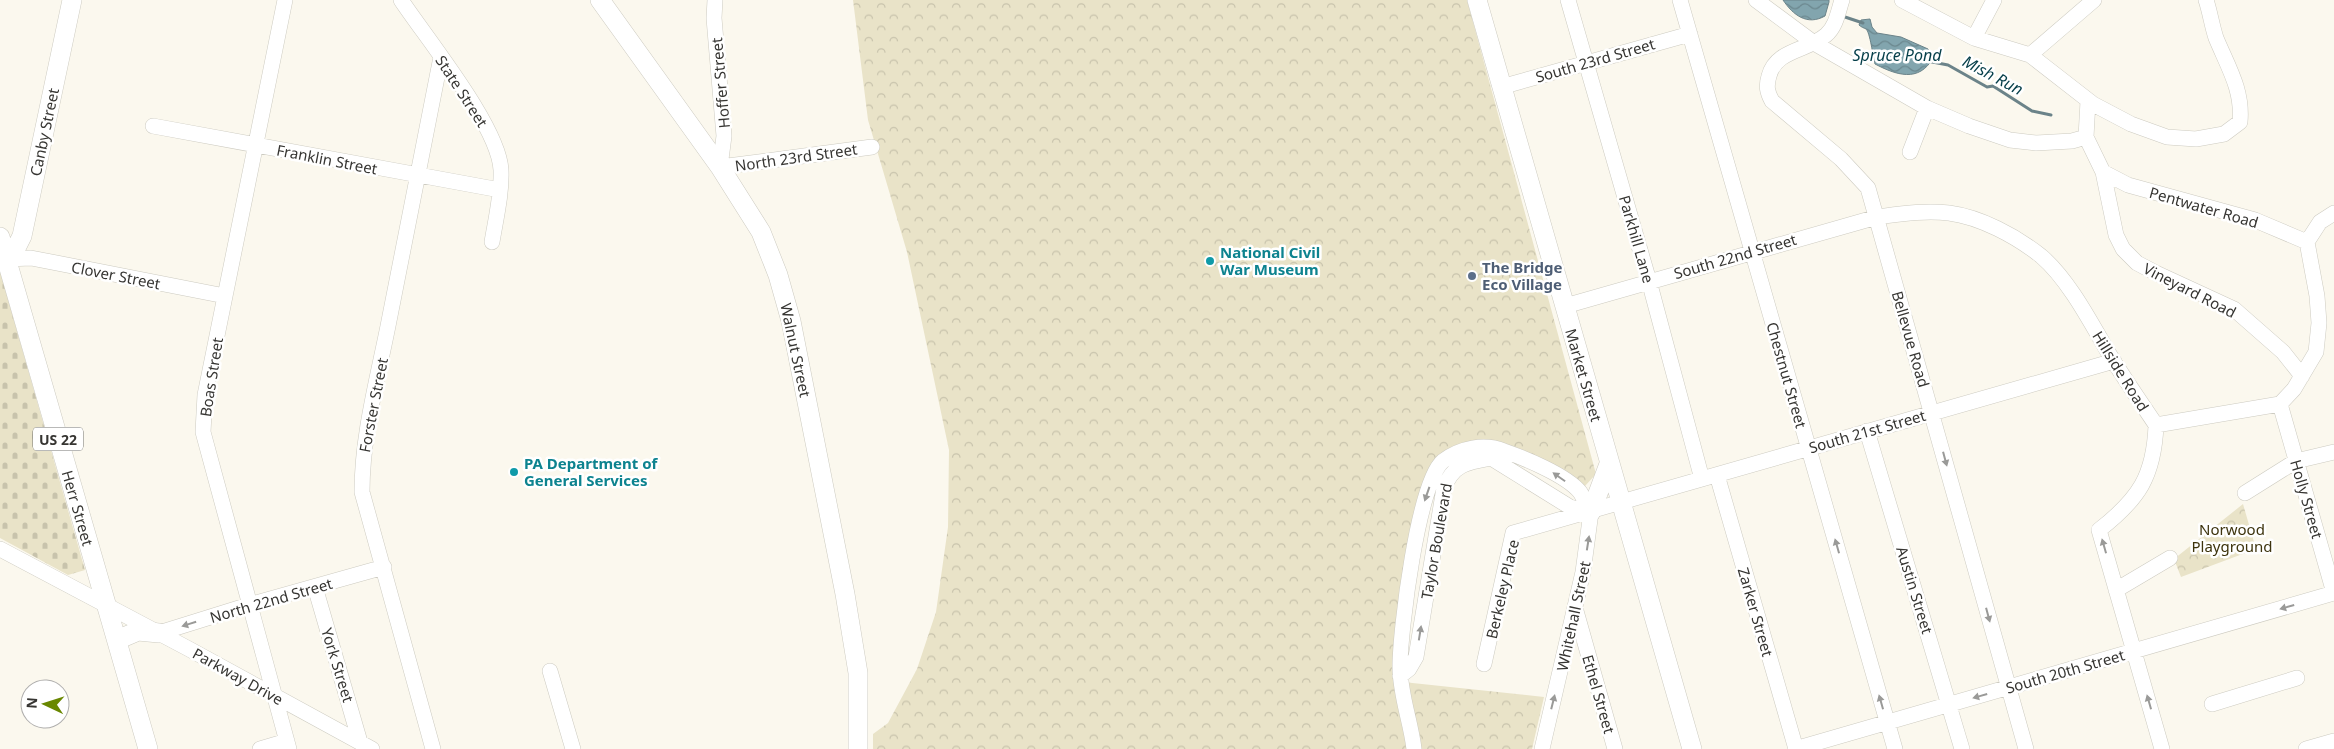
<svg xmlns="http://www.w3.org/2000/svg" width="2334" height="749" viewBox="0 0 2334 749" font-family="'Noto Sans',sans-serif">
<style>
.cemetery{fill:url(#cemetery-stones)}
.park{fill:url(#park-crowns)}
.water{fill:url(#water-waves);stroke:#6b8389}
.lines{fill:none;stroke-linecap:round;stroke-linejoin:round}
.stream{stroke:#6b8389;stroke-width:3}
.minor-casing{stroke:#cdcbc1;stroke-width:16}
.major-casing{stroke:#cdcbc1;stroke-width:20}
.minor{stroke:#fff;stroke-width:15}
.major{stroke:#fff;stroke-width:19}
.oneway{fill:#9a9a98}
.culture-dot{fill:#0f9aa8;stroke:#fff;stroke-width:2}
.service-dot{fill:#5c6f8a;stroke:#fff;stroke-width:2}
.labels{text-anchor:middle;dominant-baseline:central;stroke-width:5;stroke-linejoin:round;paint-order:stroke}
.shield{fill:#fff;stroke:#727270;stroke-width:1}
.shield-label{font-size:14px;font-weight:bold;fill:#363532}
.street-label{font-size:15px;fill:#363532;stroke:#fff}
.culture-label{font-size:15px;font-weight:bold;fill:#0d838f;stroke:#fff;text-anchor:start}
.service-label{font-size:15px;font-weight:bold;fill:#4e5e75;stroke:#fff;text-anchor:start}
.park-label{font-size:15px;fill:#3e340e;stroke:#fff}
.water-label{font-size:16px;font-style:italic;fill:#053e49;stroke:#fff}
</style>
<defs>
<pattern id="cemetery-stones" width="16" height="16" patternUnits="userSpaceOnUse" patternTransform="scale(1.25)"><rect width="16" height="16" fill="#e9e3c8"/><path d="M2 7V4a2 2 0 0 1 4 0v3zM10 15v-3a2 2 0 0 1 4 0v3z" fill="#c8c3ac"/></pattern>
<pattern id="park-crowns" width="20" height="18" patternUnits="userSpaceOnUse" patternTransform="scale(1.25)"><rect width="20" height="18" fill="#e9e3c8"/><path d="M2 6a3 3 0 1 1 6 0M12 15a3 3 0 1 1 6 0" fill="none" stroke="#c8c3ac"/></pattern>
<pattern id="water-waves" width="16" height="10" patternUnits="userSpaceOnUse" patternTransform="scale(1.25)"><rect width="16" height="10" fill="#82a5ae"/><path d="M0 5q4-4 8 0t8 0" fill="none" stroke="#6b878e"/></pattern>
</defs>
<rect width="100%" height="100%" fill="#fbf8ee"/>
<path class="cemetery" d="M0,271L85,570L68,575L0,538Z"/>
<path class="park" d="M853,0H1467L1596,474L1585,486L1507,444L1487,441L1426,476L1418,496L1412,524L1403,682L1544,697L1532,749H873V734L888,723L917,669L936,612L948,527L949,450L907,252L868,120Z
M2243,504L2256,549L2181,577L2174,559Z"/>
<path class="water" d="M1783,0H1829V2L1825,16C1807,26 1793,15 1783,0Z
M1870,19L1872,27L1877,33L1901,37L1928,49L1933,58C1919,83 1896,75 1875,64C1873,57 1870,32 1866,29C1864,28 1861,27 1859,25L1861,20Z"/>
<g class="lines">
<path class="stream" d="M1845,17L1863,23
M1927,61L1948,65L1987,87L1993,86L2032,111L2051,115"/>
<g class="minor-casing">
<path id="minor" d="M285,0L205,395L203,432L289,749
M401,0C427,39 499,127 501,170C502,193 496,218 492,242
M715,0L714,18L724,136L720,167L872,147
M1568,0L1649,281L1702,479
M1680,0L1895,749
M1756,0L1814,43L1927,108L1969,126L2010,140L2036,143L2072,141L2086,137
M1842,0C1838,12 1836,27 1826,35C1808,51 1776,49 1769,76C1766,86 1767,92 1772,101L1841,159L1868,188L2026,749
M1902,0L1974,38L2030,55L2093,104L2131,124L2167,137L2196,139L2224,134L2240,122C2243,90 2228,67 2216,38C2212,26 2210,12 2206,0
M1974,38L1994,0
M2030,55L2094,0
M1501,87L1690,34
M2088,101L2086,137L2103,172L2116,235L2123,249L2137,263L2156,273L2234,309L2283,352L2302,376
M153,126L500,190
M1910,152L1927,108
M2103,172L2128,185L2255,220L2307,242
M6,259L31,258L225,296
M1565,306L1877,217C1900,214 1925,210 1949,213C1980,217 2016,236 2041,256C2068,279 2090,321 2108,352C2123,377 2140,401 2156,425
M2280,404L2334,593
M2156,425C2154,476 2139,499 2099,530L2162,749
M2156,425L2280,404L2294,389L2316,352L2319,323L2317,296L2307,242L2320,222L2334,213
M1867,431L1962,749
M1717,475L1796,749
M2245,493L2296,461L2334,452
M0,549L189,649L372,749
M315,587L360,742
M2116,590L2170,558
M1576,611L1615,749
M159,633L252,604L384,567
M1484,664L1513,533L2114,361
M550,671L573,749
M1400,676L1409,669L1416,657L1444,488C1453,464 1468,462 1491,458L1570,507L1590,512
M2212,704L2297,678
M260,749L287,741
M433,749L362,492C362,436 377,381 388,326C405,237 423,147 441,57
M1414,749C1411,722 1400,695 1400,667C1400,631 1418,482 1443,461C1460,448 1484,443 1504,451C1524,458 1566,475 1580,492C1584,498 1587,506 1591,512
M1542,749L1583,572L1591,512
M1795,749L2334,593
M2306,749L2334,741"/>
</g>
<g class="major-casing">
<path id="major" d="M600,0L720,167L761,232L778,275L791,321L845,594L858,673V749
M1477,0L1692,749
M0,237L148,749
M6,259L17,246L22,236L72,0
M1591,512L1609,464
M117,640L138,631L159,633"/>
</g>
<use href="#minor" class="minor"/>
<use href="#major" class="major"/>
</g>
<defs><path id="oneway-solid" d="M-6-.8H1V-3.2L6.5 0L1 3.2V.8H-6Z" transform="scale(1.25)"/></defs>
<g class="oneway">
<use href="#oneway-solid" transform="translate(1945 459) rotate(75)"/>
<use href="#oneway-solid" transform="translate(1559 477) rotate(-145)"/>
<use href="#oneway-solid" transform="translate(1427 494) rotate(109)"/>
<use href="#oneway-solid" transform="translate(1588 543) rotate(-81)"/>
<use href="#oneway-solid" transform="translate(1837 546) rotate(-106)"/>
<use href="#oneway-solid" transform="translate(2104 546) rotate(-106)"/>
<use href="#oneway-solid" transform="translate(2287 607) rotate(164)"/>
<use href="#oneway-solid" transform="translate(1988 615) rotate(75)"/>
<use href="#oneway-solid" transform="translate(189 624) rotate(163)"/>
<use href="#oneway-solid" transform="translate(1420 633) rotate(-81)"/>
<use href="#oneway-solid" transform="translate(1980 696) rotate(164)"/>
<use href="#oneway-solid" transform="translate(1553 702) rotate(-76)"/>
<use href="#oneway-solid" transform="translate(1881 702) rotate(-106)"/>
<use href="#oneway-solid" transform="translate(2149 702) rotate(-106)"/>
</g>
<g class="culture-dot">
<circle cx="1210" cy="261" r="5"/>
<circle cx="514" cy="472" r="5"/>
</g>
<circle class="service-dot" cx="1472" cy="276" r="5"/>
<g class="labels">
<rect class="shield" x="33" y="427.5" width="50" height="23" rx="4"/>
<g class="shield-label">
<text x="58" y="439">US 22</text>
</g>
<g class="street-label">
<text transform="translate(1595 60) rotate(-16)">South 23rd Street</text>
<text transform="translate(720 83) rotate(-95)">Hoffer Street</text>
<text transform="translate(462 91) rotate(57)">State Street</text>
<text transform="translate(44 132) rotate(-78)">Canby Street</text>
<text transform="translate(796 157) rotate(-8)">North 23rd Street</text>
<text transform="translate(327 159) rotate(11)">Franklin Street</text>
<text transform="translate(2204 207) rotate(16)">Pentwater Road</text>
<text transform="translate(1637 239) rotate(74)">Parkhill Lane</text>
<text transform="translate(1735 256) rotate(-16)">South 22nd Street</text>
<text transform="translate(116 275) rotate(11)">Clover Street</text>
<text transform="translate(2190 290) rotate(27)">Vineyard Road</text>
<text transform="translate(1911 339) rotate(74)">Bellevue Road</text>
<text transform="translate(796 350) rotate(78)">Walnut Street</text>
<text transform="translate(2121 371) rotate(58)">Hillside Road</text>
<text transform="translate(1584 375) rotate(74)">Market Street</text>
<text transform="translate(1787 375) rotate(74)">Chestnut Street</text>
<text transform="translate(211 377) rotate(-81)">Boas Street</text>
<text transform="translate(373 405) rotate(-79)">Forster Street</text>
<text transform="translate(1867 431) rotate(-16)">South 21st Street</text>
<text transform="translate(2307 499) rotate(74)">Holly Street</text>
<text transform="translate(78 508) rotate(74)">Herr Street</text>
<text transform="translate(1436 541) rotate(-80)">Taylor Boulevard</text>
<text transform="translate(1502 589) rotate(-77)">Berkeley Place</text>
<text transform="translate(1915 590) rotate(73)">Austin Street</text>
<text transform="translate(271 600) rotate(-16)">North 22nd Street</text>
<text transform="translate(1756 612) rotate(74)">Zarker Street</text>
<text transform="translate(1573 616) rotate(-78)">Whitehall Street</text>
<text transform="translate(338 665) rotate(73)">York Street</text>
<text transform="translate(2065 671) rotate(-16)">South 20th Street</text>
<text transform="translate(238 676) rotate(29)">Parkway Drive</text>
<text transform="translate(1599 694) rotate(74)">Ethel Street</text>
</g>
<g class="culture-label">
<text x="1220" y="252">National Civil<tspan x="1220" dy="17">War Museum</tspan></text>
<text x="524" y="463">PA Department of<tspan x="524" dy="17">General Services</tspan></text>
</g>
<g class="service-label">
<text x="1482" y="267">The Bridge<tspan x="1482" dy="17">Eco Village</tspan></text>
</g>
<g class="park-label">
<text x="2232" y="529">Norwood<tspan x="2232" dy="17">Playground</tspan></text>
</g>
<g class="water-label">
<text x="1897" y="55">Spruce Pond</text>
<text transform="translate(1993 75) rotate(28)">Mish Run</text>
</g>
</g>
<g transform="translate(45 704) rotate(274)"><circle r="24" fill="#ffffff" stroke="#afaead"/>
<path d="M0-4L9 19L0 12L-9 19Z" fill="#698700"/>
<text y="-8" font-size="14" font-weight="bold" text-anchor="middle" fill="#363532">N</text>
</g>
</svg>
